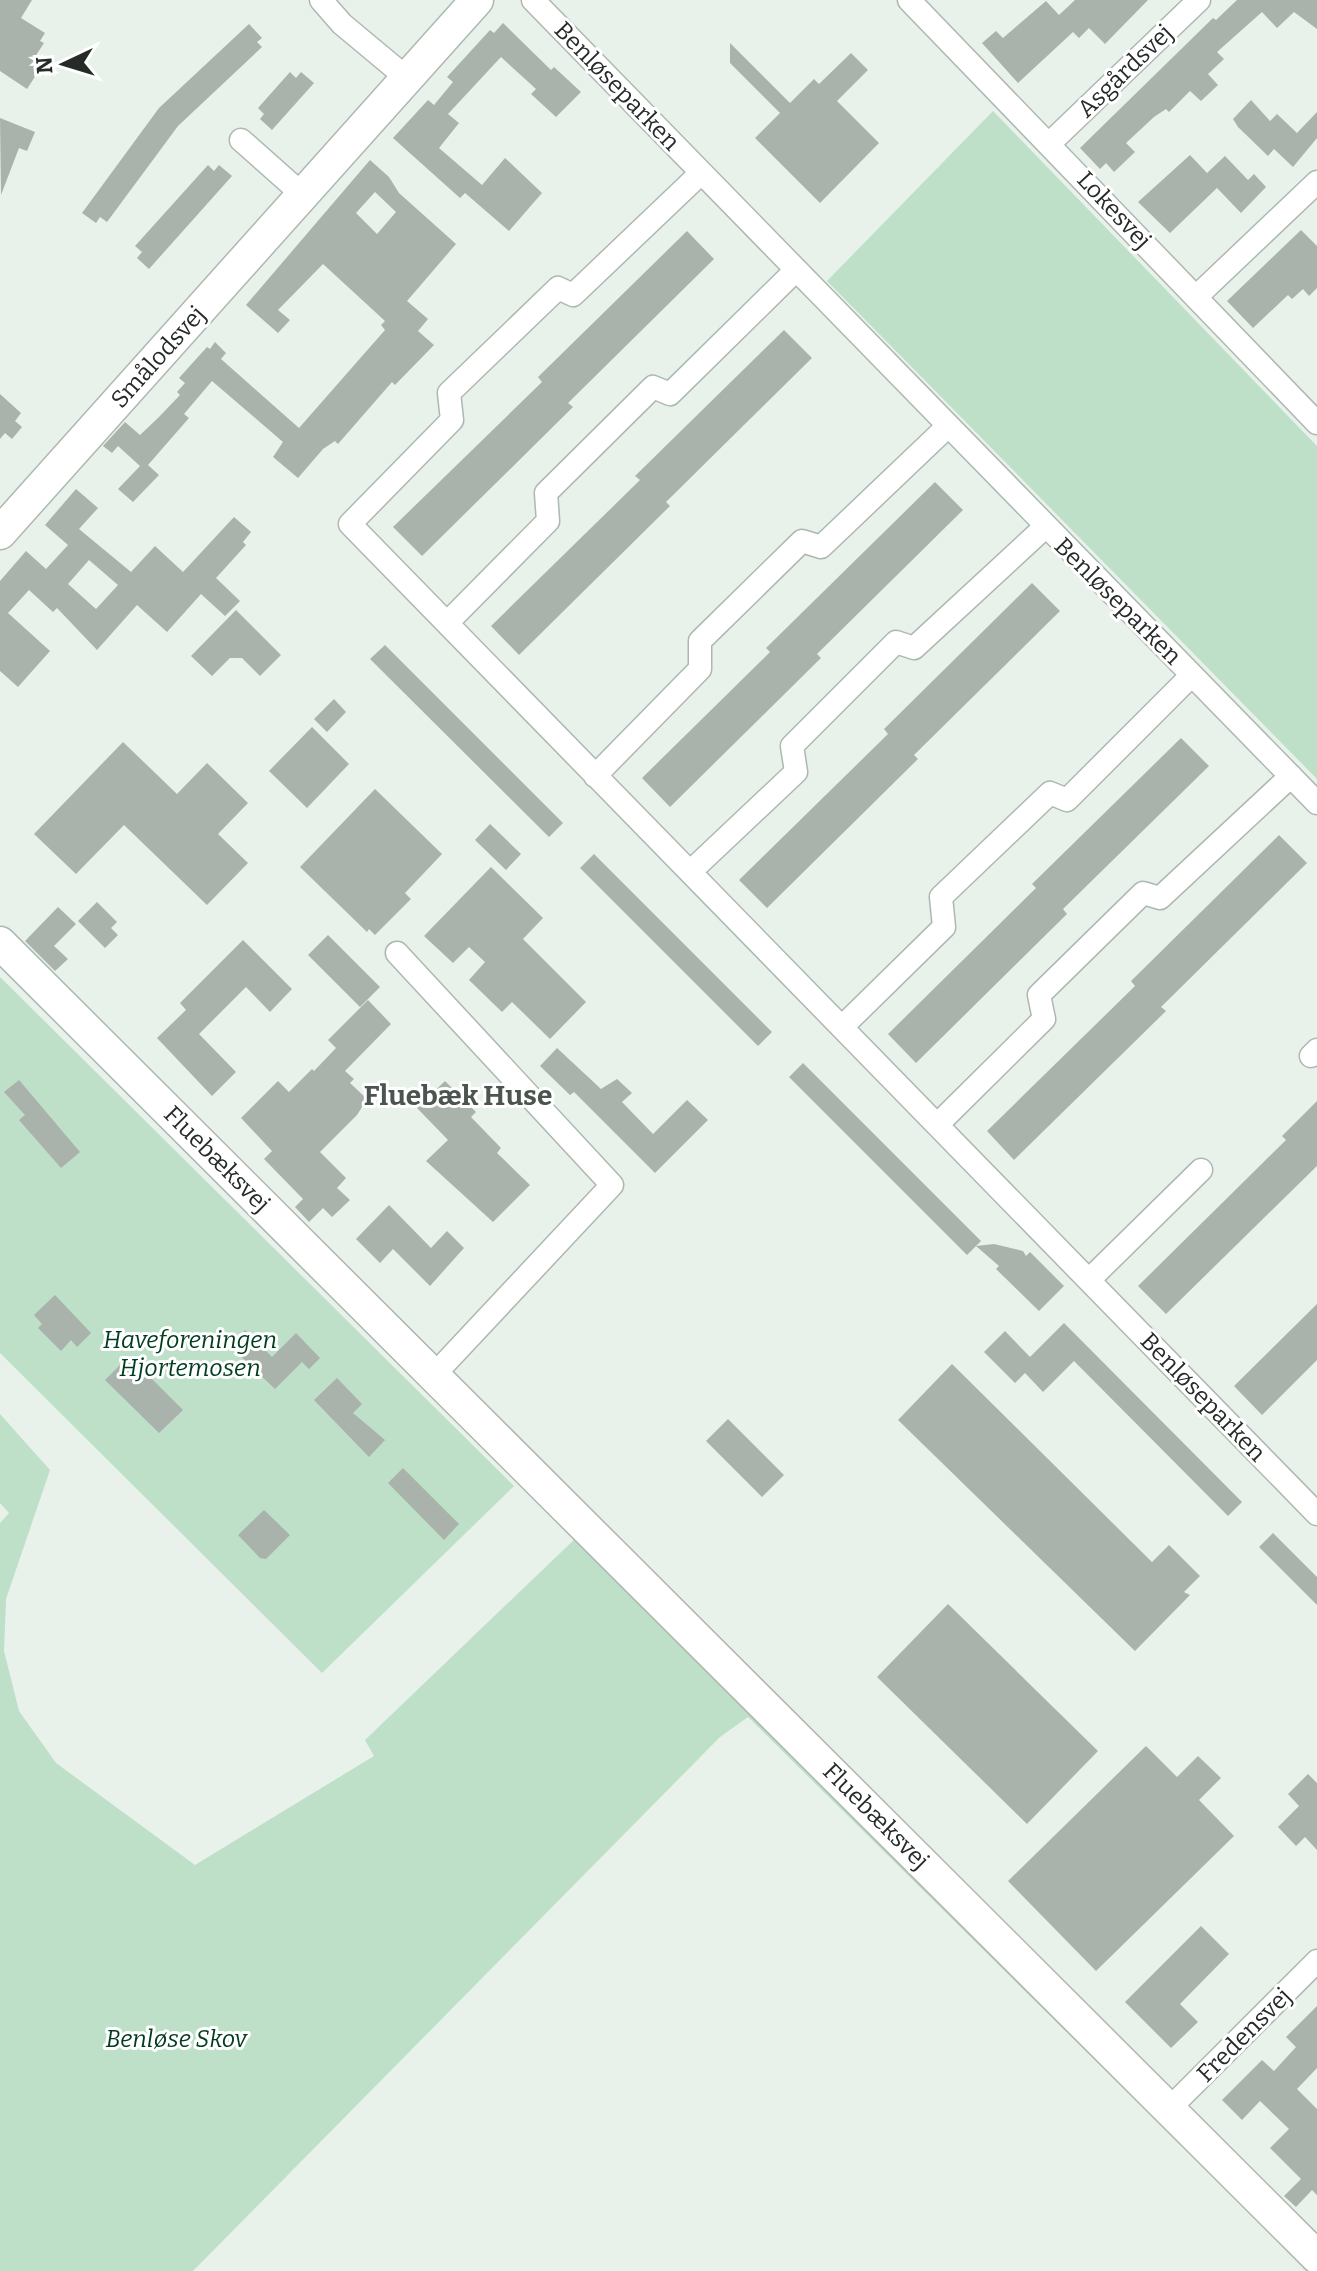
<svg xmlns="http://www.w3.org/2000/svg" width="1317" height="2271" viewBox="0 0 1317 2271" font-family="Bitter,serif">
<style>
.green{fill:#bedfc8}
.building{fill:#a9b2ab;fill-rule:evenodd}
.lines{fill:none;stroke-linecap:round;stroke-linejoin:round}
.street-casing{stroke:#aeb8b1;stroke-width:25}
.secondary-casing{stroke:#aeb8b1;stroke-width:35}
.street{stroke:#fff;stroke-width:22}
.secondary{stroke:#fff;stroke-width:32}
.labels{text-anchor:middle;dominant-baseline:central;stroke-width:6;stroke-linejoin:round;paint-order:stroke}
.street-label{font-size:24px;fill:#262a28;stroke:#fff}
.park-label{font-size:24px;font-style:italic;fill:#003c1f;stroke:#fff}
.quarter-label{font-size:28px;font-weight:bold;fill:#4c544f;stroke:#fff}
</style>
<rect width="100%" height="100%" fill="#e8f2eb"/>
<path class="green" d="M993,111L1317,446V779L827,281Z
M0,977L514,1486L322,1673L0,1353Z
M0,1414L50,1470L6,1599L4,1651L19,1711L56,1763L195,1865L374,1756L365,1740L579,1535L1316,2271H1308L748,1717L720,1737L193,2271H0V1523L9,1513L0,1503Z"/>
<path class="building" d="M0,0H32L21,18L45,33L40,41L44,43L33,60L42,66L27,89L0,71Z
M1075,0H1148L1105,44L1089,28L1079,38L1073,32L1018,83L982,43L996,31L1003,38L1046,1L1059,15Z
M1237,0H1317V29L1294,12L1277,28L1262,12L1217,52L1224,59L1208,74L1218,85L1201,101L1190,91L1169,112L1166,109L1154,117L1126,143L1135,152L1114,172L1106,163L1100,169L1080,148L1213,18L1216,20Z
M503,23L551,70L554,67L581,92L556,117L531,94L536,89L501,57L448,114L459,123L439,148L482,185L505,158L542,193L509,231L465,193L460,198L393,138L428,100L434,105L453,82L447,77L490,30L494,33Z
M249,24L262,38L257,42L262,47L178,126L107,222L100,217L96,223L82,213L159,108Z
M730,43L790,103L814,79L819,84L851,53L868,70L837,101L879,143L820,203L755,138L780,113L730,63Z
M290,72L296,78L301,72L314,83L272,130L260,119L264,114L258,108Z
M1251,100L1270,121L1277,114L1297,133L1317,112V138L1293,167L1274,149L1268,156L1238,127L1233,119Z
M0,118L35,132L27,151L19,148L1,195Z
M1190,155L1207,173L1225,156L1248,180L1254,174L1266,187L1241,213L1217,188L1170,233L1138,202Z
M370,160L389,177L399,193L456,244L407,301L428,319L418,331L434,345L395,385L392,382L338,444L335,441L323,449L298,478L273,457L283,442L212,381L184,414L189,418L148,465L159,475L133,502L118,489L140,466L118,446L112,453L103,446L125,422L140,435L158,418L180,395L177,392L185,383L179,378L207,347L210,349L215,342L226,353L221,359L299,428L385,330L381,325L385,321L323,264L278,310L290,320L278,333L246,305ZM375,192L396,212L377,234L356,213Z
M208,165L214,171L219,165L232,176L149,269L137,258L142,252L135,246Z
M1301,230L1317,246V288L1309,296L1303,289L1292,299L1288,295L1253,328L1227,301Z
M687,231L714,259L568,403L573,407L422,556L393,527L542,382L538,377Z
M784,330L812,358L666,502L670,506L519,655L491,626L640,480L635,476Z
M0,394L21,413L15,421L22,427L12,439L5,433L0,439Z
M935,482L963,510L817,654L821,658L670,807L642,778L770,652L766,648Z
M76,489L98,508L79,529L131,572L155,546L183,572L234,517L251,532L243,542L246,545L216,578L240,601L225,616L201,594L167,632L137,605L97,650L57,608L53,612L29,590L8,613L50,651L18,687L0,671V581L26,551L46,569L68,545L45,525ZM89,560L118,585L96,609L68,584Z
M1032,583L1060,611L914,755L918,759L767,908L739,880L888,734L884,729Z
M236,610L281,655L260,676L242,658H230L212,676L191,656Z
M385,645L563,823L549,837L370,659Z
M334,699L346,712L327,732L314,719Z
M312,727L349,764L307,808L269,771Z
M1181,738L1209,766L1063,909L1067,914L916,1063L888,1034L1036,888L1032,884Z
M123,742L177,794L207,763L248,803L218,834L248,863L207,905L124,825L76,874L34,834Z
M375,789L442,854L405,893L411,899L375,935L369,929L367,932L300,867Z
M490,824L521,854L506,870L475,840Z
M1279,835L1307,863L1161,1007L1166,1011L1014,1160L987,1131L1135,986L1131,981Z
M594,854L772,1032L758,1046L580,868Z
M491,867L543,918L523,939L586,1002L550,1039L512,1002L502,1012L469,980L485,962L469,947L453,963L424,936Z
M97,902L117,922L111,928L118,935L105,948L78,921Z
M58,907L76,924L54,946L68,959L55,971L25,941Z
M328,935L380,987L360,1007L308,955Z
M243,940L292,989L270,1012L246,987L199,1034L236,1072L212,1096L157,1038L186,1010L180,1003Z
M368,1000L391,1024L345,1071L354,1079L350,1083L367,1099L357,1115L320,1152L346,1178L337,1188L350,1200L332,1217L323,1208L309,1222L295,1207L303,1199L264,1159L272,1151L241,1118L278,1081L289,1092L312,1069L314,1071L336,1048L328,1040Z
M557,1048L601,1089L617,1079L632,1093L622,1102L653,1134L687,1100L708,1120L655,1173L574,1092L570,1095L540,1066Z
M803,1063L981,1241L976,1246L994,1244L1023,1251L1026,1256L1030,1252L1064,1286L1039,1311L996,1269L999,1266L976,1246L967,1255L789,1077Z
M19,1080L80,1152L61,1168L19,1120L25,1115L4,1092Z
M445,1081L476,1112L471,1117L501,1148L497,1153L530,1185L493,1222L426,1161L448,1140L417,1108Z
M1317,1101V1166L1166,1314L1138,1286L1286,1140L1282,1136Z
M389,1205L431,1248L447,1231L464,1248L430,1286L393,1249L380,1263L356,1239Z
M55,1295L91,1333L77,1347L71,1340L61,1351L38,1328L42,1324L34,1315Z
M1317,1304V1360L1262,1415L1234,1386Z
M1064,1323L1242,1502L1228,1516L1074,1361L1043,1392L1025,1373L1015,1383L984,1352L1005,1331L1030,1357Z
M245,1330L272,1357L296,1333L320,1358L309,1369L302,1362L275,1389L230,1346Z
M129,1356L183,1410L159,1433L105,1380Z
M952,1364L1152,1562L1169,1545L1200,1576L1184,1592L1190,1595L1135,1651L898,1420Z
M337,1378L362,1404L353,1413L385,1440L369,1457L314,1400Z
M728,1419L784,1475L762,1497L706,1441Z
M403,1468L459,1524L444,1540L388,1483Z
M264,1510L290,1535L266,1559L260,1558L238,1535Z
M1273,1533L1317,1577V1605L1259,1547Z
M948,1604L1098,1751L1027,1824L877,1677Z
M1146,1746L1177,1777L1198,1756L1221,1778L1199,1800L1234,1836L1096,1971L1008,1881Z
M1308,1774L1317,1783V1850L1305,1837L1296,1846L1278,1827L1299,1806L1288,1794Z
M1201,1926L1229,1954L1180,2004L1198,2022L1171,2048L1125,2002Z
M1317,2006V2068L1297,2089L1317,2109V2195L1312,2190L1296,2207L1284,2196L1301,2179L1270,2148L1289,2129L1260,2101L1242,2120L1222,2100L1262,2060L1274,2071L1296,2047L1286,2037Z"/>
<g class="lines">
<g class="street-casing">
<path id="street" d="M321,0L342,24L408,79
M533,0L1317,803
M909,0L1317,423
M241,140L303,195
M1050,143L1199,0
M701,173L573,295L558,288L449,393L452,420L350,524L1317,1514
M1196,297L1317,182
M447,623L548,521L546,493L653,387L670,394L796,270
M595,776L700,669V641L802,541L821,547L948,426
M690,872L796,772L792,746L896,642L914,648L1045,527
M397,953L612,1185L434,1375
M842,1027L944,927L941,897L1050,793L1067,800L1192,675
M1311,1056L1317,1050
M937,1125L1044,1019L1039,995L1143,893L1160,898L1291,776
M1089,1280L1201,1170
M1170,2108L1317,1961"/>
</g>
<g class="secondary-casing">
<path id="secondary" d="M0,533L477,0
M0,943L1317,2257"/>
</g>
<use href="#street" class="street"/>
<use href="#secondary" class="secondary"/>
</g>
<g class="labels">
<g class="street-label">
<text transform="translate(1125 71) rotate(-44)">Asgårdsvej</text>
<text transform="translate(617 86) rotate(46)">Benløseparken</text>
<text transform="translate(1114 210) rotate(47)">Lokesvej</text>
<text transform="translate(158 357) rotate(-48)">Smålodsvej</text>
<text transform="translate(1118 601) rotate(45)">Benløseparken</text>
<text transform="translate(217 1159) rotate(45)">Fluebæksvej</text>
<text transform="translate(1203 1397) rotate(46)">Benløseparken</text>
<text transform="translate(876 1816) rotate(45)">Fluebæksvej</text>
<text transform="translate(1244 2035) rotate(-45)">Fredensvej</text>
</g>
<g class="park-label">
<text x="190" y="1340">Haveforeningen<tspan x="190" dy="28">Hjortemosen</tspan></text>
<text x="176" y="2039">Benløse Skov</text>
</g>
<g class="quarter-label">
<text x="458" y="1095">Fluebæk Huse</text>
</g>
</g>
<g transform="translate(64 64) rotate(266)" stroke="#ffffff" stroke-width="6" paint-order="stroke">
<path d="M0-6L14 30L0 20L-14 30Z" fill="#262a28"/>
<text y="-12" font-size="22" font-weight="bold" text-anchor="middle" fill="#262a28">N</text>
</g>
</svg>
